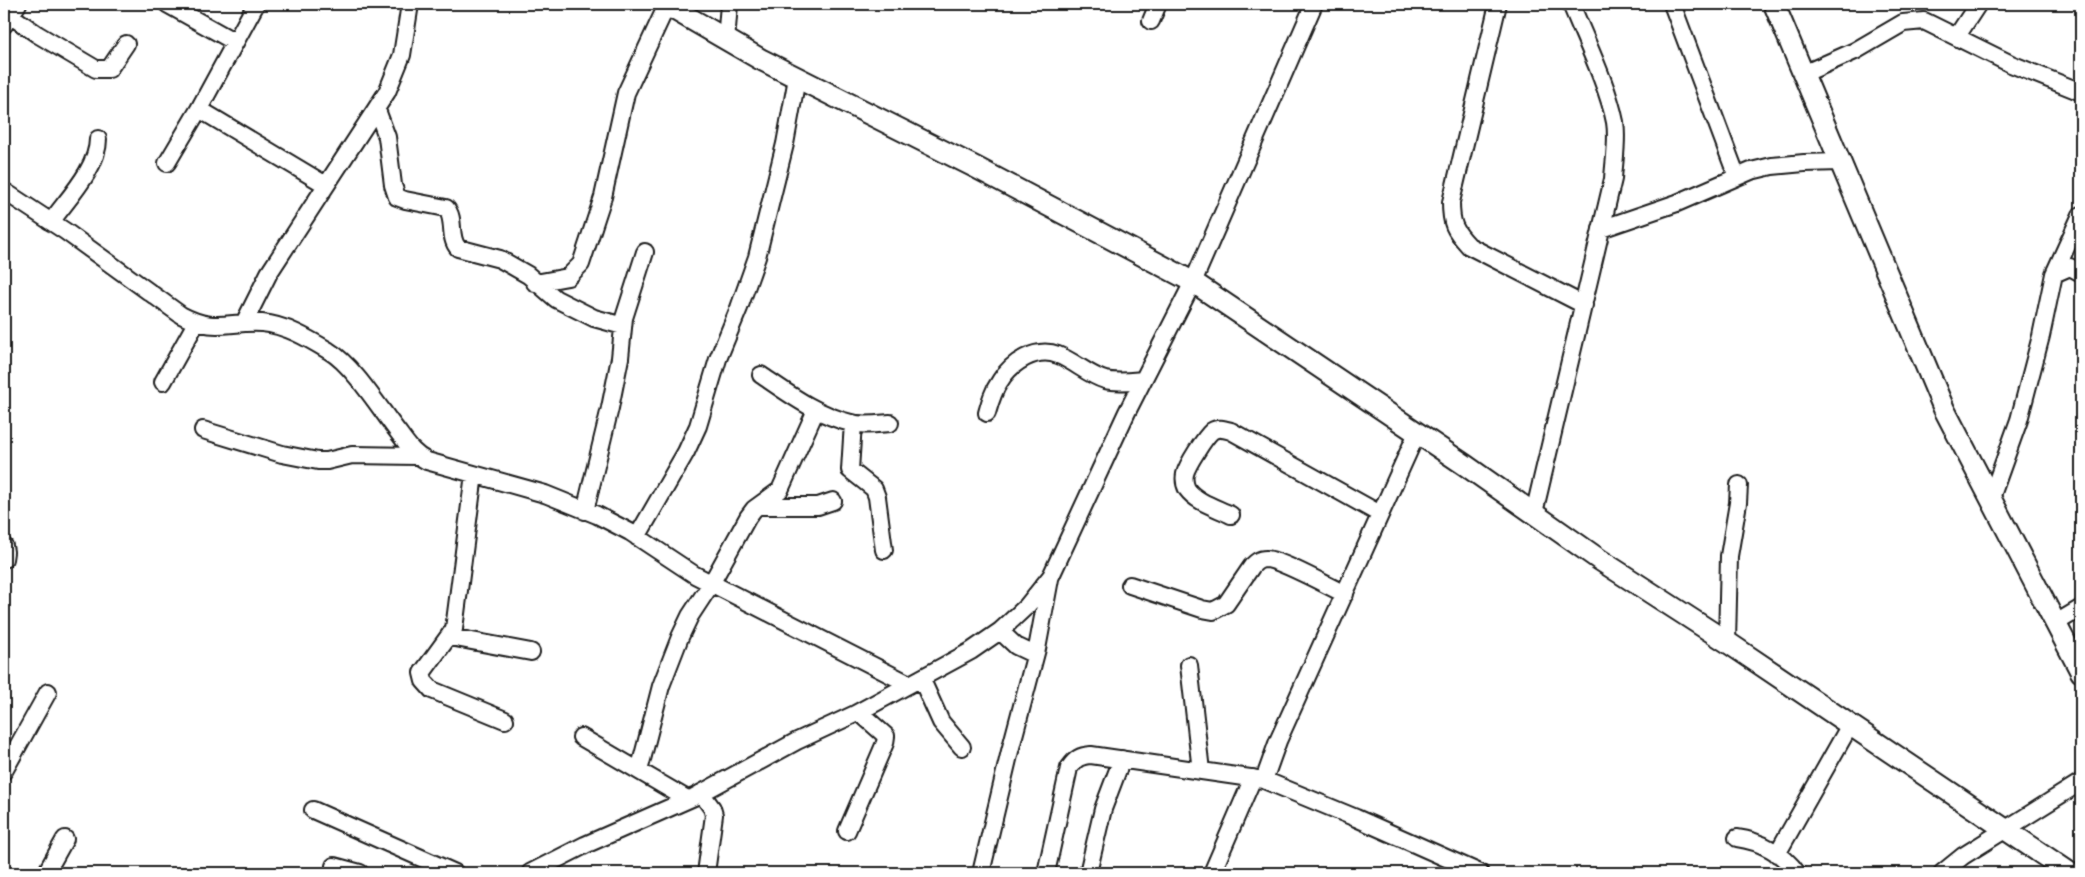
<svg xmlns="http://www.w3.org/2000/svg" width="2085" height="877" viewBox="0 0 2085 877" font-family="Mali,sans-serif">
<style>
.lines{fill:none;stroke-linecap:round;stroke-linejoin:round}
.minor-casing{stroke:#1c1c1c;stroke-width:20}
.major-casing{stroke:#1c1c1c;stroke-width:24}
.minor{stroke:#fff;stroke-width:16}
.major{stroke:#fff;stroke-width:20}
</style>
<rect width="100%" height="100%" fill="#fff"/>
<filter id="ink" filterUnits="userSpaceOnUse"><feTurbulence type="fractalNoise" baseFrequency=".02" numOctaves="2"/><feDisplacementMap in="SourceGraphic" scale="10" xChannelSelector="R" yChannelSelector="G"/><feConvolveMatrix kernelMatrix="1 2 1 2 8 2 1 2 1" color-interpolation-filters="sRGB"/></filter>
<g filter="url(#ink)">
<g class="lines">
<g class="minor-casing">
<path id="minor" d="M167,4L235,42
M1498,4L1451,202C1451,224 1454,230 1469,246L1584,305
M1672,4L1737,177
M4,11L37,34L96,69H109L126,44
M1151,21L1158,4
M4,25L18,4
M1957,36L1978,4
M726,41L729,4
M1803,74L1855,51L1903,23L1924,21L2011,64L2081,92
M199,109L326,185
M377,110L387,137L393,185L397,197L405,200L446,208C456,219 448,237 458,248L500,259L528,275L556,299L594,318L623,326
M167,163L199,109L256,4
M4,191L65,231L181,315C215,333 228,321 262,323C286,325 309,339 329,351C353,365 380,409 398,432C407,444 413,454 427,461L545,494L597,515L630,532L695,575L909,684
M51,222C68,198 98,168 98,139
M1601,229L1677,203L1751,171L1772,166L1804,163L1840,162
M2054,274L2070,267L2081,273
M535,283L568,277L581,264L603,197L626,93L667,5
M244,323L269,273L387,92L402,55L410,4
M761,375C789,394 817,415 851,423C863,426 877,424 890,423
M163,382L196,323
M987,413C990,402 993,391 1000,381C1011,363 1036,346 1058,355C1074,361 1088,375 1105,380C1117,383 1131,381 1143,380
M853,423L850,470L874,489L877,497L884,550
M203,430L282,454L318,461H327L352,455L417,456
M474,474L454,629L422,673L424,681L432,690L505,720
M1991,498L2019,420L2041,336L2054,274L2081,215
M759,506H818L833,501
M585,511L610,408L620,358L624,318L645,252
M1534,513L1613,179C1614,161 1618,140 1615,122C1608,86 1585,39 1571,4
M1231,515C1217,508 1196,502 1187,489C1185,485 1184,479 1185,474C1187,465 1205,437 1212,431C1218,427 1224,429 1231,431L1380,514
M637,537L686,452L698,426L718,359L739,308L757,257L785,144L797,78
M4,546L5,552L4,559
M1130,585L1202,609L1213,611L1226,604L1252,566C1256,562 1259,559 1266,559C1281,560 1328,586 1345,594
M2056,623L2081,608
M1000,631L1016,646L1035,655
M450,637L531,652
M1727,642L1729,556L1738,503L1739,485
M1189,665L1201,771
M921,678L941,722L962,747
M581,737L687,799
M4,771L48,692
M639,771L661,686L680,637L690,616L711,584L748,517L754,509L780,490L816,410
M1264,780L1278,741L1417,433
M701,793L712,808L714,815L706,873
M313,810L455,873
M847,831L885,743L886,736L859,712
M1737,838C1760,841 1783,853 1797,873
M1777,854L1850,725
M334,866L360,873
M46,873L65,839
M530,873L585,845L694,797L797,741L855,714L971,651L1000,631L1027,606L1051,576L1127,412L1193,282L1314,4
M981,873L1010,751L1037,649L1050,579
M1046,873L1069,768C1076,758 1080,756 1091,755L1264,780L1356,818L1480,873
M1088,873L1103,809L1122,759
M1212,873L1253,778
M1942,873L1963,856L2081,782"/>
</g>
<g class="major-casing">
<path id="major" d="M665,4L760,59L975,167L1193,282L1465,465L1600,560L1727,642L2070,873
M1774,4L1944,409L2081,672"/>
</g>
<use href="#minor" class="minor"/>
<use href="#major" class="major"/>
</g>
</g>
<rect width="2085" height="877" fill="none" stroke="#fff" stroke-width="20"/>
<rect x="10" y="10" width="2065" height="857" fill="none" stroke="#1c1c1c" stroke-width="2" filter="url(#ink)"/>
</svg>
